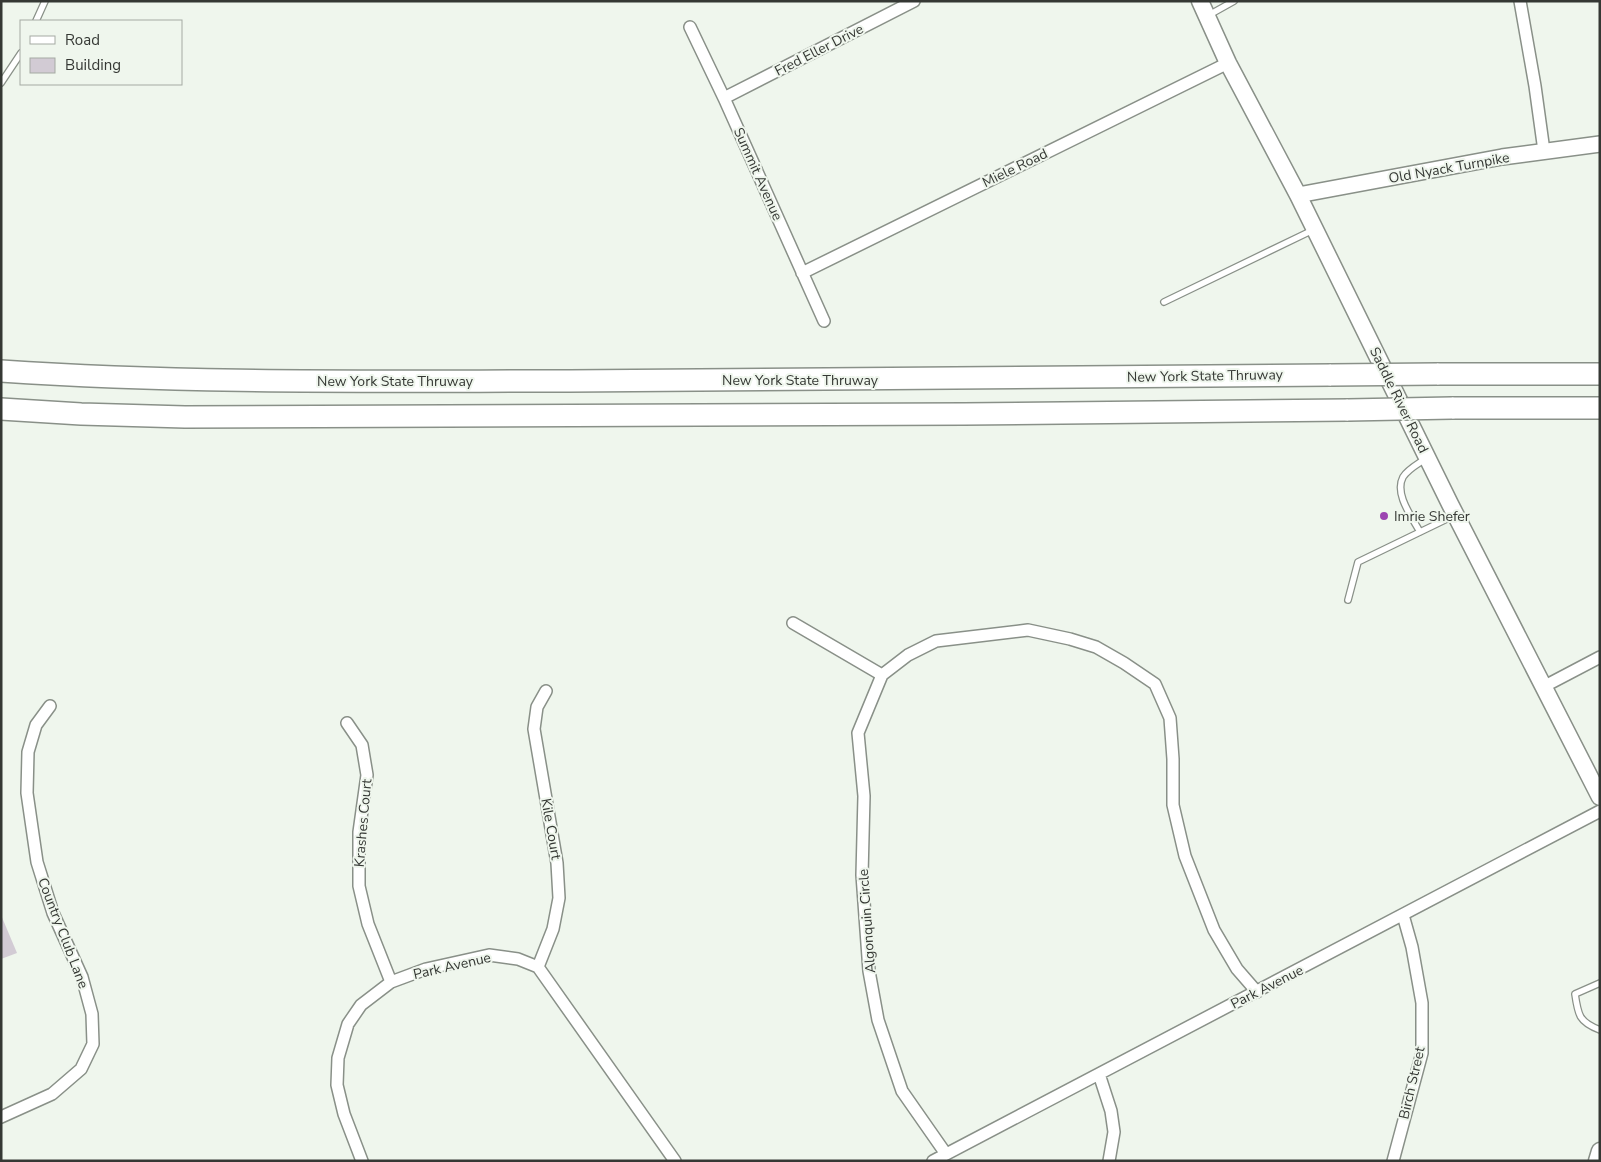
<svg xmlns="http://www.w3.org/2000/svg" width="1601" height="1162" viewBox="0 0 1601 1162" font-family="'Nunito Sans',sans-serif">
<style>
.building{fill:#d2cbd4}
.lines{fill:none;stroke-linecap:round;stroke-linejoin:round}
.service-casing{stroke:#899088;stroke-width:8}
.minor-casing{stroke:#899088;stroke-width:14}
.tertiary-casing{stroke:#899088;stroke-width:18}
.secondary-casing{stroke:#899088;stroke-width:19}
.motorway-casing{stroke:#899088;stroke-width:24}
.service{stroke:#fff;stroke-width:5.5}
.minor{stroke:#fff;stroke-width:11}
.tertiary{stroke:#fff;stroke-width:15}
.secondary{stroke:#fff;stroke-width:16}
.motorway{stroke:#fff;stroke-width:21}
.motorway-bridge-casing{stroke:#899088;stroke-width:24;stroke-linecap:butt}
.motorway-bridge{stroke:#fff;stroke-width:21}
.poi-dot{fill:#9c44b1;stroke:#eff6ed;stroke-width:2}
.labels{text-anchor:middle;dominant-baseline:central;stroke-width:4;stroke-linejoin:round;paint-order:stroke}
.street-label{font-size:14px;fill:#353834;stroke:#eff6ed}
.poi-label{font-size:14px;fill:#353834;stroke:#eff6ed;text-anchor:start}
</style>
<rect width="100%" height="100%" fill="#eff6ed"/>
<path class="building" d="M1,915L17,953L1,959Z"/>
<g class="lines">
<g class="service-casing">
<path id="service" d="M1209,15L1234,1
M36,21L45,1
M1,83L21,53
M1164,302L1313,230
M1420,532C1412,517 1394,494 1403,477C1408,469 1418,464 1425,459
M1348,600L1358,562L1453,516
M1600,983L1575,994C1578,1015 1579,1022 1600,1030"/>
</g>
<g class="minor-casing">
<path id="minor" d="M1520,1L1535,86L1544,151
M690,27L724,98L824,321
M724,98L914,1
M802,273L1228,63
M793,623L882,675
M1543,687L1600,657
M347,723L362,745L367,775L359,832V886L368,924L391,982
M538,967L553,929L559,898L557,863L534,729L537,707L546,691
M1099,1074L1111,1111L1114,1132L1109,1161
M1,1117L52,1094L81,1069L93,1044L92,1014L82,977L53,913L37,862L27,793L28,752L36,725L50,706
M946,1154L902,1091L878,1020L869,971L862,875L864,796L858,733L882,675L908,655L936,641L1028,630L1070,639L1096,647L1124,663L1155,684L1170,718L1173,759V805L1185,856L1214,930L1237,969L1257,992
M362,1161L344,1114L337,1085L338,1058L348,1024L361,1005L391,982L426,969L489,955L518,959L538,967L675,1161
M933,1161L1600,811
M1393,1161L1422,1053V1003L1412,947L1403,915"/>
</g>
<g class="tertiary-casing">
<path id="tertiary" d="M1298,195L1502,157L1600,144"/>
</g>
<g class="secondary-casing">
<path id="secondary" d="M1200,1L1228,63L1298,195L1450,504L1600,797
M1597,1161L1600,1151"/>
</g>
<g class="motorway-casing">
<path id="motorway" d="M1,371C190,384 380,381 569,381C823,380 1077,378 1331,375
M1437,374H1600
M1452,408H1600
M1,409L81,414L185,417L964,414L1348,410"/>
</g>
<use href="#service" class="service"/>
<use href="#minor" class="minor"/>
<use href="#tertiary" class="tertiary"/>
<use href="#secondary" class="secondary"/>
<use href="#motorway" class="motorway"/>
<g class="motorway-bridge-casing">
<path id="motorway-bridge" d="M1331,375L1437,374
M1348,410L1452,408"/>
</g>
<use href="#motorway-bridge" class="motorway-bridge"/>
</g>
<circle class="poi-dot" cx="1384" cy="516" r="5"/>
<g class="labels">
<g class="street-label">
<text transform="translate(819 50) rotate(-27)">Fred Eller Drive</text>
<text transform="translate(1015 168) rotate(-26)">Miele Road</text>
<text transform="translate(1449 168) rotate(-10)">Old Nyack Turnpike</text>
<text transform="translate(758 174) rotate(66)">Summit Avenue</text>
<text transform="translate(1205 376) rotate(-1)">New York State Thruway</text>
<text x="800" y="380">New York State Thruway</text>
<text x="395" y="381">New York State Thruway</text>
<text transform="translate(1399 400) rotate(64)">Saddle River Road</text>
<text transform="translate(363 823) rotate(-85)">Krashes Court</text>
<text transform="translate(551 829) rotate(80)">Kile Court</text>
<text transform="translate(867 921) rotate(-94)">Algonquin Circle</text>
<text transform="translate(63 933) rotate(69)">Country Club Lane</text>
<text transform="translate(452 966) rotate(-13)">Park Avenue</text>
<text transform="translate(1267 987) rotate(-27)">Park Avenue</text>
<text transform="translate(1412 1083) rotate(-77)">Birch Street</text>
</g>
<g class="poi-label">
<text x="1394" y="516">Imrie Shefer</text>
</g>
</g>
<rect width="1601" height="1162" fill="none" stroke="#353834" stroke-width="5"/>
<rect x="20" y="20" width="162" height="65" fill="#eff6ed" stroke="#a5aaa3"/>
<rect x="30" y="36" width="25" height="8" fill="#ffffff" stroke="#a5aaa3"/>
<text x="65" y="45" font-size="15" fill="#353834">Road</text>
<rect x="30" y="58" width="25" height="15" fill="#d2cbd4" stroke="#a5aaa3"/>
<text x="65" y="70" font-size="15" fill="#353834">Building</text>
</svg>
